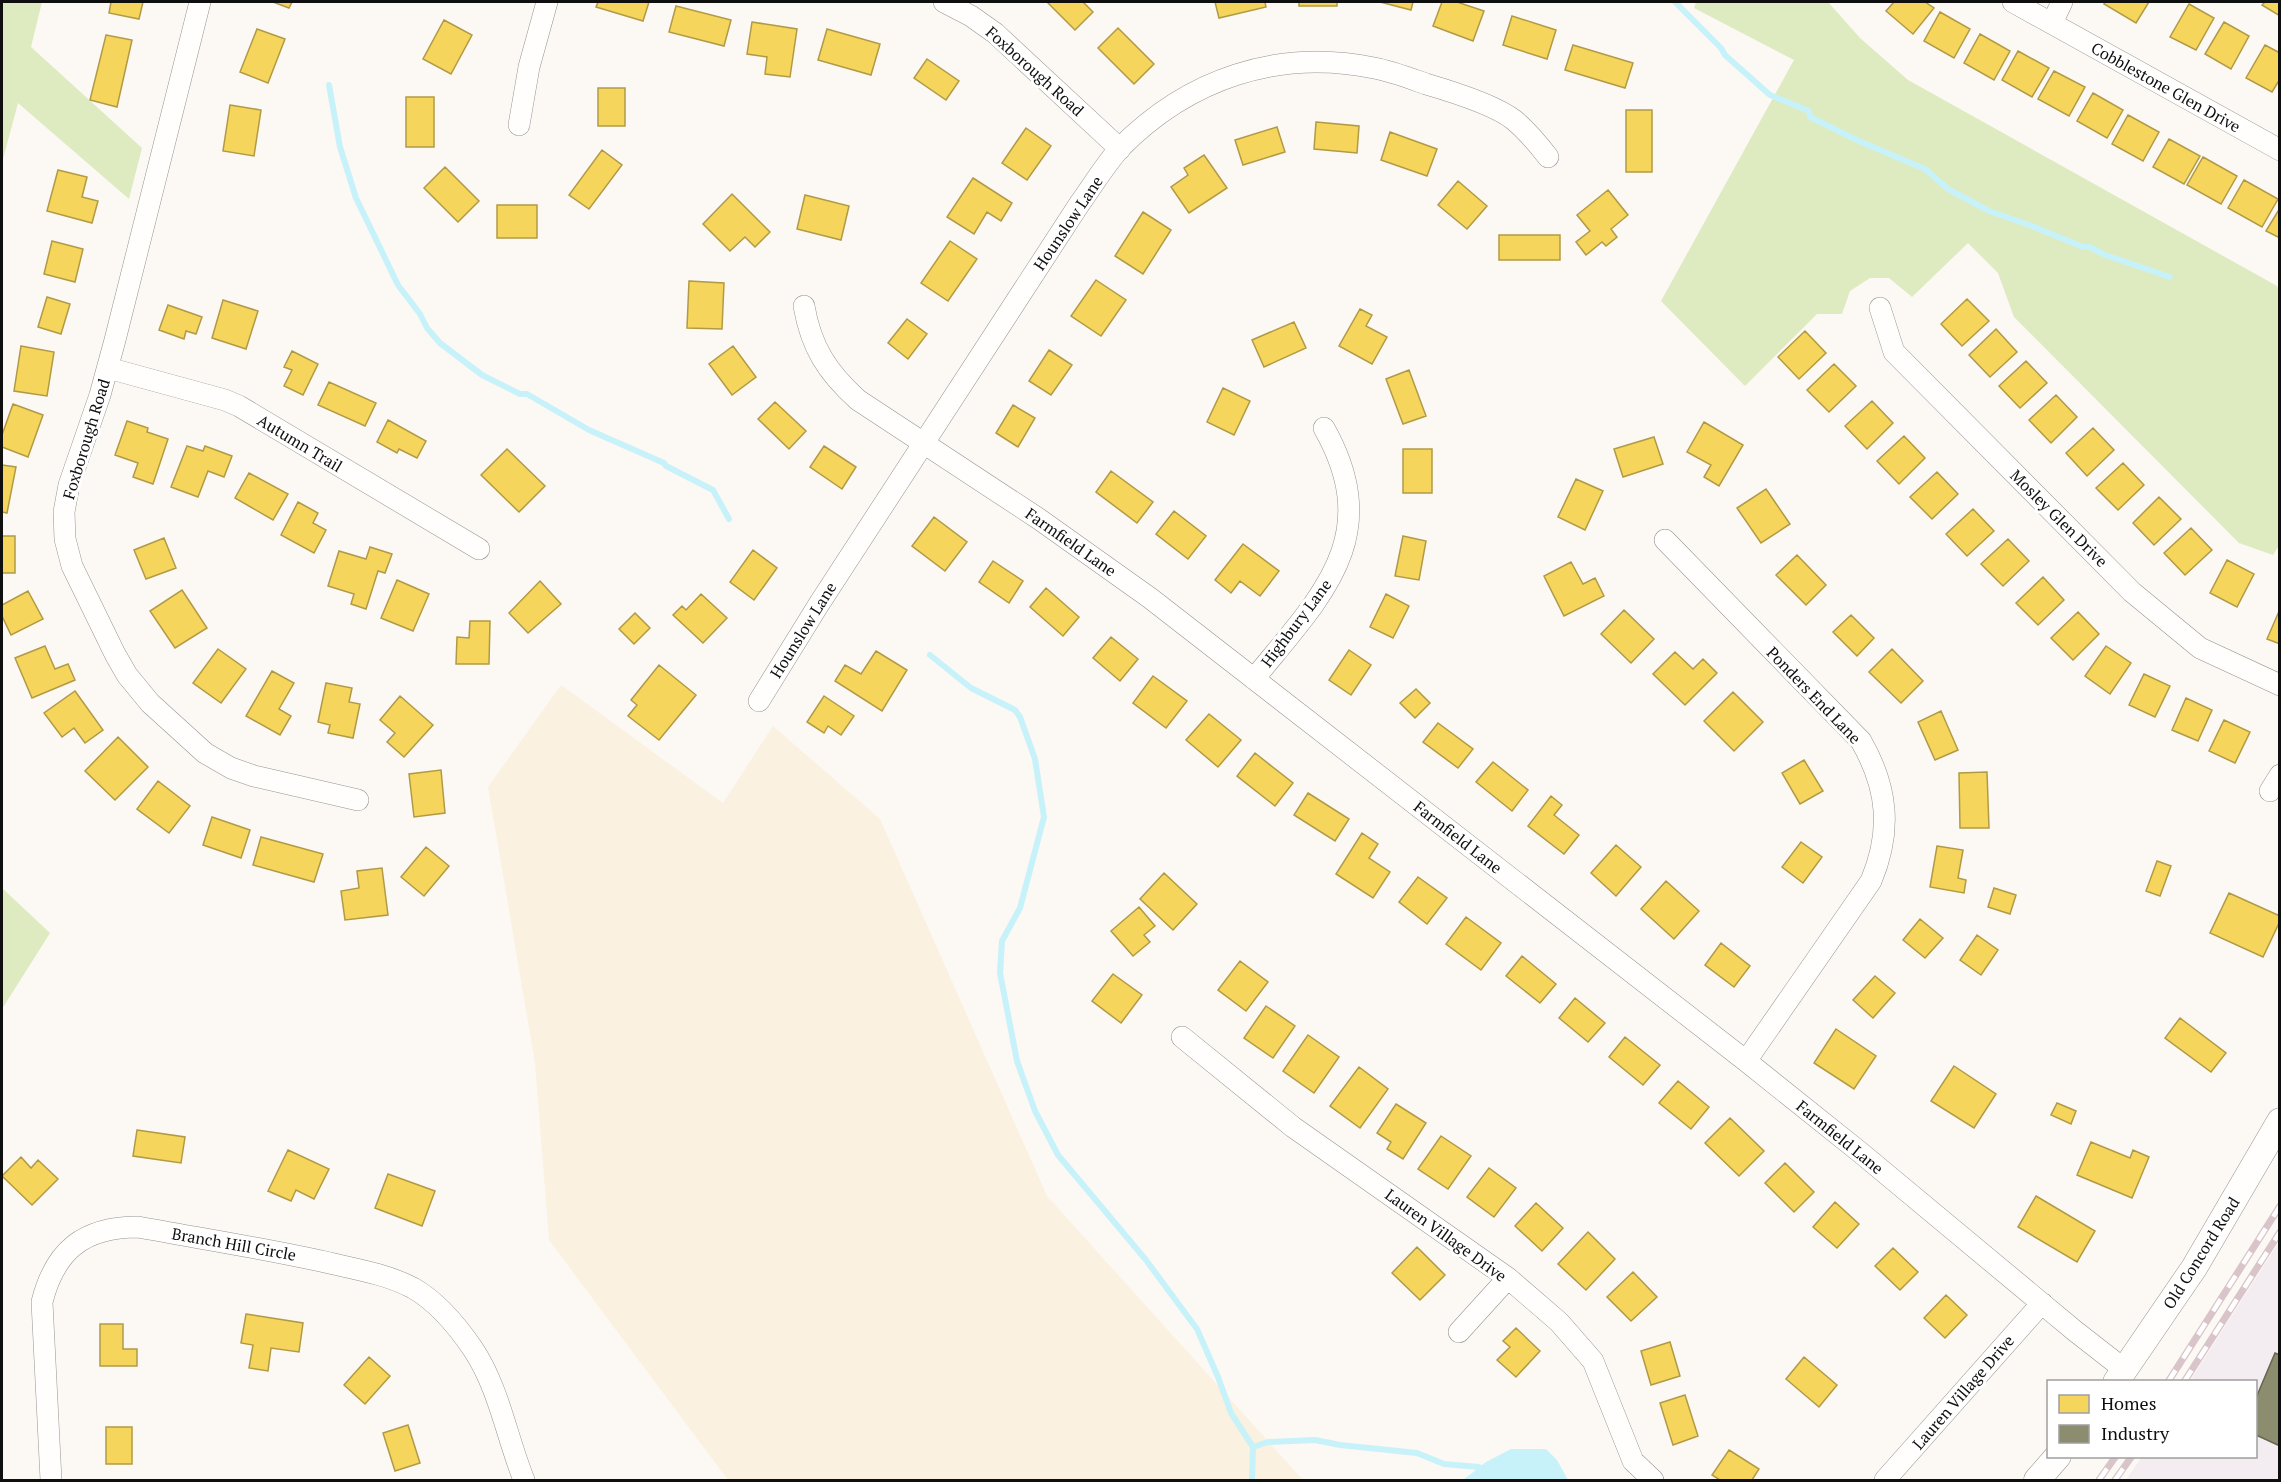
<svg xmlns="http://www.w3.org/2000/svg" width="2281" height="1482" viewBox="0 0 2281 1482" font-family="'PT Serif',serif">
<style>
.industrial{fill:#f3ecf1}
.farmland{fill:#faf1e0}
.forest{fill:#deeac0}
.water{fill:#c8f2f9}
.homes{fill:#f6d55c;stroke:#b19a45;stroke-width:1.5}
.industry{fill:#8c8c6e;stroke:#666652;stroke-width:1.5}
.lines{fill:none;stroke-linecap:round;stroke-linejoin:round}
.stream{stroke:#c8f2f9;stroke-width:6}
.minor-casing{stroke:#969492;stroke-width:22}
.tertiary-casing{stroke:#969492;stroke-width:27}
.minor{stroke:#fffefd;stroke-width:21}
.tertiary{stroke:#fffefd;stroke-width:26}
.rail-casing{stroke:#d9c4c9;stroke-width:7}
.rail{stroke:#fff;stroke-width:4.5;stroke-dasharray:14;stroke-linecap:butt}
.labels{text-anchor:middle;dominant-baseline:central;stroke-width:6;stroke-linejoin:round;paint-order:stroke}
.street-label{font-size:16px;fill:#0f0f0f;stroke:#fff}
</style>
<rect width="100%" height="100%" fill="#fcf8f4"/>
<path class="industrial" d="M2279,1242V1480H2126L2142,1457L2256,1456V1382L2190,1381Z"/>
<path class="farmland" d="M561,685L723,803L773,726L880,819L1047,1196L1303,1480H728L549,1240L535,1063L488,787Z"/>
<path class="forest" d="M2,2H42L31,47L142,148L129,199L18,103L2,163Z
M1696,2H1828L1860,38L1908,80L2277,286L2280,293V544L2273,555L2239,543L2014,317L1998,273L1968,243L1912,297L1889,278H1870L1850,291L1842,314H1817L1745,386L1661,301L1794,60L1694,8Z
M2,888L50,933L2,1009Z"/>
<path class="water" d="M1511,1449H1546L1557,1460L1568,1480H1463L1486,1462Z"/>
<path class="homes" d="M111,2H143L139,19L109,13Z
M273,2H292L289,8Z
M598,2H649L643,21L596,7Z
M1047,2H1083L1093,12L1075,30Z
M1215,2H1265L1266,7L1219,18Z
M1299,2H1337V6H1299Z
M1380,2H1413L1411,10Z
M1442,2H1457L1484,11L1473,41L1433,26Z
M1894,2H1925L1934,8L1913,34L1886,11Z
M2105,2H2149L2136,23L2104,4Z
M2265,2H2280V16L2262,5Z
M2189,4L2214,18L2196,50L2170,37Z
M676,6L731,20L724,46L669,32Z
M1940,12L1970,29L1954,58L1924,41Z
M1512,16L1556,30L1547,59L1503,45Z
M444,20L472,35L451,74L423,59Z
M752,22L797,29L790,77L765,74L767,57L747,54Z
M2224,22L2249,36L2231,69L2205,54Z
M1118,28L1154,64L1134,84L1098,48Z
M257,29L285,39L268,83L240,72Z
M827,29L880,44L871,75L818,60Z
M1980,34L2010,51L1994,80L1964,63Z
M106,35L132,40L117,107L90,100Z
M1573,45L1633,63L1625,88L1565,70Z
M2265,45L2280,53V79L2272,92L2246,78Z
M2018,51L2049,68L2032,97L2002,80Z
M927,59L959,81L946,100L914,78Z
M2054,71L2085,87L2069,116L2038,99Z
M598,88H625V126H598Z
M2093,93L2123,110L2107,138L2077,121Z
M406,97H434V147H406Z
M230,105L261,110L254,156L223,151Z
M1626,110H1652V172H1626Z
M2128,115L2159,132L2143,161L2112,144Z
M1316,122L1359,126L1357,153L1314,149Z
M1277,127L1285,152L1243,165L1235,140Z
M1026,128L1051,146L1027,180L1002,163Z
M1390,132L1437,149L1427,176L1381,160Z
M2169,139L2200,156L2184,184L2153,167Z
M602,150L622,165L589,209L569,195Z
M1204,155L1227,188L1189,213L1171,187L1188,175L1184,168Z
M2203,157L2237,176L2221,204L2187,185Z
M445,167L479,201L458,222L424,188Z
M58,170L87,177L82,197L98,201L92,223L47,211Z
M973,178L1012,203L1001,221L987,212L974,234L947,217Z
M2244,180L2278,199L2262,227L2228,208Z
M1458,181L1487,206L1467,229L1438,205Z
M1608,190L1628,215L1611,229L1617,237L1606,246L1602,242L1586,255L1576,242L1590,231L1577,215Z
M732,194L770,232L755,247L745,237L730,251L703,224Z
M805,195L849,206L841,240L797,229Z
M497,205H537V238H497Z
M2280,208V238L2266,231Z
M1143,212L1171,230L1143,274L1115,256Z
M1499,235H1560V260H1499Z
M52,241L83,249L75,282L44,274Z
M950,241L977,259L948,301L921,283Z
M1096,280L1126,300L1101,336L1071,316Z
M689,281L724,283L722,329L687,328Z
M47,297L70,304L61,334L38,327Z
M1967,299L1989,321L1962,346L1941,324Z
M223,300L258,311L246,349L212,338Z
M168,305L202,317L196,334L186,331L184,339L159,330Z
M1360,309L1372,315L1366,326L1387,337L1372,364L1339,346Z
M907,319L927,334L908,359L888,343Z
M1294,322L1306,348L1264,367L1252,340Z
M1996,329L2017,352L1990,377L1969,355Z
M1805,331L1826,353L1799,379L1778,357Z
M21,346L54,352L47,396L14,391Z
M733,346L756,377L732,395L709,364Z
M1049,350L1072,365L1051,395L1029,381Z
M292,351L318,364L303,395L284,386L292,370L284,367Z
M2026,361L2047,383L2020,408L1999,386Z
M1834,364L1856,386L1829,412L1807,390Z
M1409,370L1426,416L1403,424L1386,379Z
M329,382L376,403L365,426L318,405Z
M1223,388L1250,401L1234,435L1207,422Z
M2056,395L2077,417L2051,443L2029,420Z
M1872,401L1893,423L1867,449L1845,426Z
M775,402L806,431L789,449L758,419Z
M13,404L43,415L28,457L2,447V435Z
M1013,405L1035,418L1018,447L996,433Z
M388,420L426,441L417,458L399,449L397,453L377,442Z
M127,421L148,428L147,432L168,439L153,484L133,477L138,463L115,455Z
M1704,422L1743,445L1719,486L1704,477L1711,465L1687,452Z
M2093,428L2114,450L2087,476L2066,453Z
M1904,436L1925,458L1899,484L1877,461Z
M1654,437L1663,464L1623,477L1614,449Z
M187,446L203,451L205,446L232,456L224,477L208,471L198,497L171,487Z
M824,446L856,467L842,489L810,467Z
M507,449L545,486L519,512L481,475Z
M1403,449H1432V493H1403Z
M2123,463L2144,485L2118,510L2096,488Z
M2,465L16,467L7,513L2,512Z
M1111,471L1153,502L1137,523L1096,492Z
M1937,472L1958,494L1932,519L1910,497Z
M249,473L288,494L273,520L235,498Z
M1576,479L1603,491L1585,530L1558,517Z
M1766,489L1790,524L1761,543L1737,508Z
M2159,497L2181,519L2154,545L2133,523Z
M298,502L318,513L313,523L326,530L314,553L281,535Z
M1973,509L1994,531L1967,556L1946,534Z
M1174,511L1206,536L1188,559L1156,534Z
M934,517L967,542L945,571L912,546Z
M2191,528L2212,550L2185,575L2164,553Z
M2,536H15V573H2Z
M1403,536L1426,541L1419,580L1395,576Z
M164,538L176,568L146,579L134,550Z
M2008,539L2029,561L2003,586L1981,564Z
M1243,544L1279,571L1260,596L1240,581L1231,593L1215,580Z
M370,547L392,554L385,573L378,571L366,609L351,604L354,594L328,586L339,551L366,559Z
M753,550L777,568L754,600L730,582Z
M1797,555L1826,585L1806,605L1776,575Z
M2227,560L2254,574L2237,607L2210,593Z
M993,561L1023,581L1009,603L979,582Z
M1571,562L1583,584L1595,578L1604,596L1564,616L1544,576Z
M2043,577L2064,600L2038,625L2016,603Z
M397,580L429,594L413,631L381,618Z
M540,581L561,604L528,633L509,613Z
M1046,588L1079,617L1063,636L1030,607Z
M182,590L207,628L175,648L150,611Z
M28,591L43,619L11,635L2,616V605Z
M701,594L727,618L703,643L673,615L682,606L686,610Z
M1386,594L1409,606L1393,638L1370,627Z
M2280,609V644L2267,639Z
M1624,610L1654,639L1631,663L1601,634Z
M2078,612L2099,634L2073,660L2051,638Z
M635,613L650,628L634,644L619,629Z
M1851,615L1874,638L1857,656L1833,632Z
M470,621H490L489,664H456L457,637L469,638Z
M1111,637L1138,659L1120,681L1093,658Z
M45,646L55,669L68,664L75,680L32,698L15,658Z
M2106,646L2131,663L2110,694L2085,676Z
M218,649L246,669L221,703L193,683Z
M1892,649L1923,681L1901,703L1869,672Z
M1349,650L1371,665L1351,695L1329,680Z
M876,651L907,670L882,711L835,681L845,665L861,674Z
M1675,652L1693,669L1703,659L1717,673L1685,705L1653,674Z
M659,665L696,695L659,740L628,716L637,705L631,700Z
M272,671L294,683L279,709L291,716L280,735L246,716Z
M2144,674L2170,686L2155,717L2129,705Z
M1153,676L1187,701L1166,728L1133,703Z
M326,683L352,688L349,702L360,704L353,738L328,733L330,725L318,722Z
M1416,689L1430,703L1415,718L1400,703Z
M75,691L103,730L85,743L74,728L62,737L44,713Z
M1733,692L1763,722L1734,751L1704,721Z
M400,696L433,725L404,757L387,742L395,733L380,720Z
M824,696L854,716L841,735L828,726L824,733L807,722Z
M2186,698L2212,710L2198,741L2172,730Z
M1941,711L1958,750L1935,760L1918,722Z
M1209,714L1241,740L1218,767L1186,740Z
M2224,720L2250,732L2235,763L2209,751Z
M1438,723L1473,749L1458,768L1423,742Z
M118,737L148,767L115,800L85,771Z
M1255,753L1293,783L1275,806L1237,776Z
M1804,760L1823,791L1800,804L1782,773Z
M1493,762L1528,790L1512,811L1476,782Z
M441,770L445,813L414,817L409,774Z
M1987,772L1989,828H1960L1959,773Z
M158,781L190,806L169,833L137,809Z
M1308,793L1349,819L1335,841L1294,815Z
M1551,796L1562,805L1554,815L1579,835L1564,854L1528,826Z
M212,817L250,830L241,858L203,845Z
M1362,833L1378,844L1369,858L1390,872L1373,898L1336,874Z
M261,837L323,854L314,882L253,865Z
M1801,842L1822,857L1803,883L1782,867Z
M1616,845L1641,867L1616,896L1591,873Z
M1937,846L1963,850L1958,878L1966,880L1964,893L1930,887Z
M426,847L449,866L424,896L401,877Z
M2157,861L2171,866L2160,896L2146,891Z
M382,868L388,915L345,920L341,891L359,888L357,871Z
M1164,873L1197,904L1173,930L1140,899Z
M1418,877L1447,898L1427,924L1399,902Z
M1666,881L1699,911L1674,939L1641,909Z
M1994,888L2016,895L2010,914L1988,907Z
M2229,893L2280,916V921L2263,957L2210,933Z
M1139,907L1155,926L1144,935L1150,942L1133,956L1111,931Z
M1466,917L1501,943L1481,970L1446,944Z
M1920,919L1943,938L1925,958L1903,940Z
M1977,935L1998,950L1981,975L1960,960Z
M1721,943L1750,966L1734,987L1705,965Z
M1522,956L1556,984L1540,1003L1506,976Z
M1240,961L1268,982L1246,1011L1218,990Z
M1113,974L1142,995L1121,1023L1092,1001Z
M1875,976L1895,993L1873,1018L1853,1000Z
M1575,998L1605,1023L1588,1042L1559,1018Z
M1266,1006L1295,1026L1273,1058L1244,1038Z
M2180,1018L2226,1053L2211,1072L2165,1038Z
M1836,1029L1876,1056L1854,1089L1814,1063Z
M1308,1035L1339,1057L1314,1093L1283,1071Z
M1625,1037L1660,1065L1643,1085L1609,1057Z
M1954,1066L1996,1094L1974,1128L1931,1101Z
M1359,1067L1388,1089L1360,1128L1330,1106Z
M1678,1081L1709,1107L1691,1129L1659,1103Z
M2057,1103L2076,1111L2071,1124L2051,1115Z
M1396,1104L1426,1123L1403,1159L1387,1149L1391,1142L1377,1133Z
M1730,1118L1764,1151L1739,1176L1705,1143Z
M137,1130L185,1137L181,1163L133,1156Z
M1441,1136L1471,1156L1448,1189L1418,1169Z
M2091,1142L2130,1158L2133,1150L2149,1157L2132,1198L2077,1175Z
M288,1150L329,1169L314,1199L296,1190L291,1201L268,1191Z
M21,1157L31,1168L38,1160L58,1179L32,1205L2,1176Z
M1785,1163L1814,1192L1794,1212L1765,1183Z
M1489,1168L1516,1188L1494,1217L1467,1197Z
M388,1174L435,1191L422,1226L375,1208Z
M2036,1196L2095,1231L2077,1262L2018,1227Z
M1835,1202L1859,1224L1837,1248L1813,1227Z
M1536,1203L1563,1228L1542,1251L1515,1226Z
M1588,1232L1615,1259L1586,1290L1558,1264Z
M1417,1247L1445,1275L1420,1300L1392,1273Z
M1893,1248L1918,1272L1900,1290L1875,1266Z
M1633,1272L1657,1297L1631,1321L1607,1297Z
M1946,1295L1967,1315L1945,1338L1924,1318Z
M246,1314L303,1323L299,1352L271,1348L268,1371L249,1368L253,1345L241,1343Z
M100,1324H123V1349H137V1366H100Z
M1516,1328L1540,1351L1516,1377L1497,1360L1510,1347L1503,1341Z
M1670,1342L1680,1376L1651,1385L1641,1351Z
M369,1357L390,1376L365,1404L344,1385Z
M1804,1357L1837,1385L1819,1407L1786,1379Z
M1685,1395L1698,1436L1673,1445L1660,1403Z
M408,1425L420,1463L395,1471L383,1433Z
M106,1427H132V1464H106Z
M1729,1450L1759,1469L1752,1480H1720L1712,1475Z"/>
<path class="industry" d="M2275,1353L2280,1355V1446L2256,1435V1398Z"/>
<g class="lines">
<path class="stream" d="M1675,2L1721,48L1725,55L1770,95L1809,111L1810,117L1861,142L1925,169L1948,189L1989,211L2032,226L2083,247H2090L2105,255L2170,277
M329,85L340,147L356,198L398,285L420,314L427,328L440,343L482,375L520,394H527L589,430L664,463L666,466L713,490L729,519
M930,655L971,688L1015,710L1020,717L1035,759L1044,817L1020,908L1002,941L1000,973L1017,1061L1035,1111L1058,1155L1146,1260L1197,1329L1218,1377L1231,1413L1253,1447L1252,1480
M1253,1447L1268,1442L1315,1440L1340,1445L1417,1453L1444,1464L1479,1467L1486,1480"/>
<g class="minor-casing">
<path id="minor" d="M200,2L115,340L100,395L69,485L64,512L65,539L72,566L115,654L127,675L150,703L205,753L231,768L254,776L358,800
M944,2L971,16L995,33L1120,149
M2013,2L2280,150
M2052,23L2062,2
M519,125L529,67L547,2
M804,306C811,347 827,372 858,400L1039,519L1150,598L1746,1061L1861,1153L2075,1331L2125,1370
M1880,308L1894,352L2132,592L2200,648L2280,685
M108,368L225,400L239,406L479,549
M1665,540L1861,741C1888,788 1892,831 1871,881L1746,1061
M1254,679C1320,597 1386,538 1324,428
M759,701L819,604L1080,203C1093,185 1105,165 1120,148C1188,79 1278,48 1374,68C1391,71 1409,78 1426,84C1450,91 1495,105 1514,120C1527,131 1538,144 1548,157
M2270,791L2280,775
M1182,1037L1293,1127L1508,1278L1559,1322L1593,1361L1633,1461L1653,1480
M1459,1332L1508,1278
M51,1480L42,1302C55,1250 84,1227 138,1227C203,1239 269,1249 334,1264C361,1270 388,1275 413,1288C436,1301 458,1327 473,1349C499,1388 507,1438 524,1480
M1885,1480L2042,1303"/>
</g>
<g class="tertiary-casing">
<path id="tertiary" d="M2116,1382L2194,1268L2280,1121
M2037,1480L2058,1456"/>
</g>
<use href="#minor" class="minor"/>
<use href="#tertiary" class="tertiary"/>
<g class="rail-casing">
<path id="rail" d="M2168,1382L2280,1206
M2184,1382L2280,1232
M2099,1480L2116,1456
M2115,1480L2132,1456"/>
</g>
<use href="#rail" class="rail"/>
</g>
<g class="labels">
<g class="street-label">
<text transform="translate(1035 71) rotate(42)">Foxborough Road</text>
<text transform="translate(2166 87) rotate(29)">Cobblestone Glen Drive</text>
<text transform="translate(1068 223) rotate(-56)">Hounslow Lane</text>
<text transform="translate(86 439) rotate(-73)">Foxborough Road</text>
<text transform="translate(300 443) rotate(31)">Autumn Trail</text>
<text transform="translate(2059 518) rotate(45)">Mosley Glen Drive</text>
<text transform="translate(1071 542) rotate(35)">Farmfield Lane</text>
<text transform="translate(1296 623) rotate(-53)">Highbury Lane</text>
<text transform="translate(803 630) rotate(-58)">Hounslow Lane</text>
<text transform="translate(1814 695) rotate(46)">Ponders End Lane</text>
<text transform="translate(1458 837) rotate(38)">Farmfield Lane</text>
<text transform="translate(1840 1137) rotate(39)">Farmfield Lane</text>
<text transform="translate(1446 1235) rotate(36)">Lauren Village Drive</text>
<text transform="translate(234 1244) rotate(10)">Branch Hill Circle</text>
<text transform="translate(2201 1253) rotate(-58)">Old Concord Road</text>
<text transform="translate(1963 1392) rotate(-49)">Lauren Village Drive</text>
</g>
</g>
<rect width="2281" height="1482" fill="none" stroke="#0f0f0f" stroke-width="6"/>
<rect x="2047" y="1380" width="210" height="78" fill="#ffffff" stroke="#9f9f9f" stroke-width="1.5"/>
<rect x="2059" y="1395" width="30" height="18" fill="#f6d55c" stroke="#9f9f9f" stroke-width="1.5"/>
<text x="2101" y="1410" font-size="18" fill="#0f0f0f">Homes</text>
<rect x="2059" y="1425" width="30" height="18" fill="#8c8c6e" stroke="#9f9f9f" stroke-width="1.5"/>
<text x="2101" y="1440" font-size="18" fill="#0f0f0f">Industry</text>
</svg>
